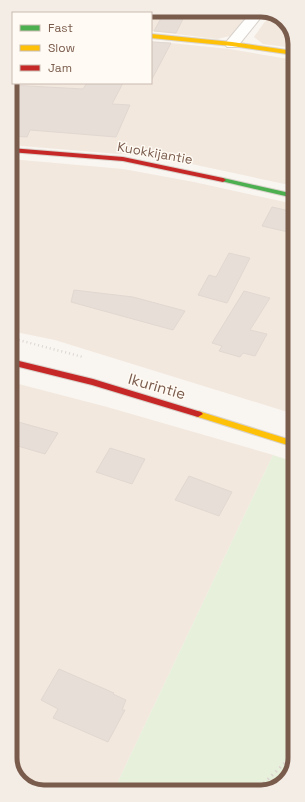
<svg xmlns="http://www.w3.org/2000/svg" width="305" height="802" viewBox="0 0 305 802" font-family="'Space Grotesk',sans-serif">
<style>
.residential{fill:#f2e8de}
.green{fill:#e7f0db}
.building{fill:#e6ded7;stroke:#e2d8d2}
.lines{fill:none;stroke-linecap:round;stroke-linejoin:round}
.street-casing{stroke:#d7d1cb;stroke-width:2}
.fast-casing{stroke:#d9d2cb;stroke-width:2}
.slow-casing{stroke:#d9d2cb;stroke-width:2}
.jam-casing{stroke:#d9d2cb;stroke-width:2}
.path-far1{stroke:#dcd5d0;stroke-width:2.5;stroke-dasharray:1 3;stroke-linecap:butt}
.path{stroke:#dcd5d0;stroke-width:3;stroke-dasharray:1.5 4;stroke-linecap:butt}
.street{fill:#fefefd;fill-rule:evenodd}
.fast{fill:#4caf50;fill-rule:evenodd}
.slow{fill:#ffc107;fill-rule:evenodd}
.jam{fill:#c62828;fill-rule:evenodd}
.labels{text-anchor:middle;dominant-baseline:central;stroke-width:3;stroke-linejoin:round;paint-order:stroke}
.far-street-label{font-size:13px;fill:#7a5c4d;stroke:#fffaf3}
.street-label{font-size:15px;fill:#7a5c4d;stroke:#fffaf3}
.rim{fill:none;stroke:#7a5c4d;stroke-width:5}
</style>
<rect width="100%" height="100%" fill="#f9f5f0"/>
<path class="residential" d="M44,10H257L234,35L217,39L151,31V13H37Z
M271,13L283,18L294,35V48L263,44L254,37Z
M13,36V83H151V41L229,49L294,60V186L187,163L143,156L10,145V42Z
M10,159L123,169L194,182L294,204V414L55,340L11,331Z
M11,382L107,407L273,455L113,792H42L23,785L11,767Z"/>
<path class="green" d="M273,455L294,462L295,758L288,779L270,791L113,792Z"/>
<path class="building" d="M164,13L185,15L176,33L154,31Z
M151,42L171,43L151,81Z
M87,83H123L112,104L130,105L116,137L30,130L27,137L10,136V85L83,89Z
M272,207L294,212V221L288,232L262,226Z
M229,253L250,258L227,303L198,295L209,275L216,277Z
M74,290L133,297L185,311L173,330L71,302Z
M244,291L270,298L250,330L267,334L255,356L243,353L240,357L219,351L222,346L212,343Z
M11,420L58,433L45,454L11,444Z
M110,448L145,459L132,484L96,472Z
M189,476L232,492L219,516L175,500Z
M59,669L114,693L113,694L126,700L122,710H125L108,742L53,718L58,709L41,700Z"/>
<g class="lines">
<g class="street-casing">
<path id="street" d="M253,10L266,11L237,47H227L225,44L227,41Z"/>
</g>
<g class="fast-casing">
<path id="fast" d="M223,178L294,194V198L221,181V179Z"/>
</g>
<g class="slow-casing">
<path id="slow" d="M151,34L232,42L294,51V55L232,46L151,38Z
M198,411L294,441V447L195,416L193,414L195,412Z"/>
</g>
<g class="jam-casing">
<path id="jam" d="M10,148L123,157L223,178L226,180L223,182L123,161L10,152Z
M11,359L93,379L201,412L203,414L198,417L92,385L11,365Z"/>
</g>
<path class="path-far1" d="M11,338L83,357"/>
<path class="path" d="M256,791L295,753"/>
<use href="#street" class="street"/>
<use href="#fast" class="fast"/>
<use href="#slow" class="slow"/>
<use href="#jam" class="jam"/>
</g>
<g class="labels">
<g class="far-street-label">
<text transform="translate(155 153) rotate(10)">Kuokkijantie</text>
</g>
<g class="street-label">
<text transform="translate(157 386) rotate(16)">Ikurintie</text>
</g>
</g>
<path d="M0 0H305V802H0ZM44 17H261A27 27 0 0 1 288 44V758A27 27 0 0 1 261 785H44A27 27 0 0 1 17 758V44A27 27 0 0 1 44 17Z" fill="#f4ede6" fill-rule="evenodd"/>
<path class="rim" d="M44 17H261A27 27 0 0 1 288 44V758A27 27 0 0 1 261 785H44A27 27 0 0 1 17 758V44A27 27 0 0 1 44 17Z"/>
<rect x="12" y="12" width="140" height="72" fill="#fffaf3" stroke="#cabbb1"/>
<rect x="20" y="25" width="20" height="6" fill="#4caf50" stroke="#cabbb1"/>
<text x="48" y="32" font-size="12" fill="#7a5c4d">Fast</text>
<rect x="20" y="45" width="20" height="6" fill="#ffc107" stroke="#cabbb1"/>
<text x="48" y="52" font-size="12" fill="#7a5c4d">Slow</text>
<rect x="20" y="65" width="20" height="6" fill="#c62828" stroke="#cabbb1"/>
<text x="48" y="72" font-size="12" fill="#7a5c4d">Jam</text>
</svg>
